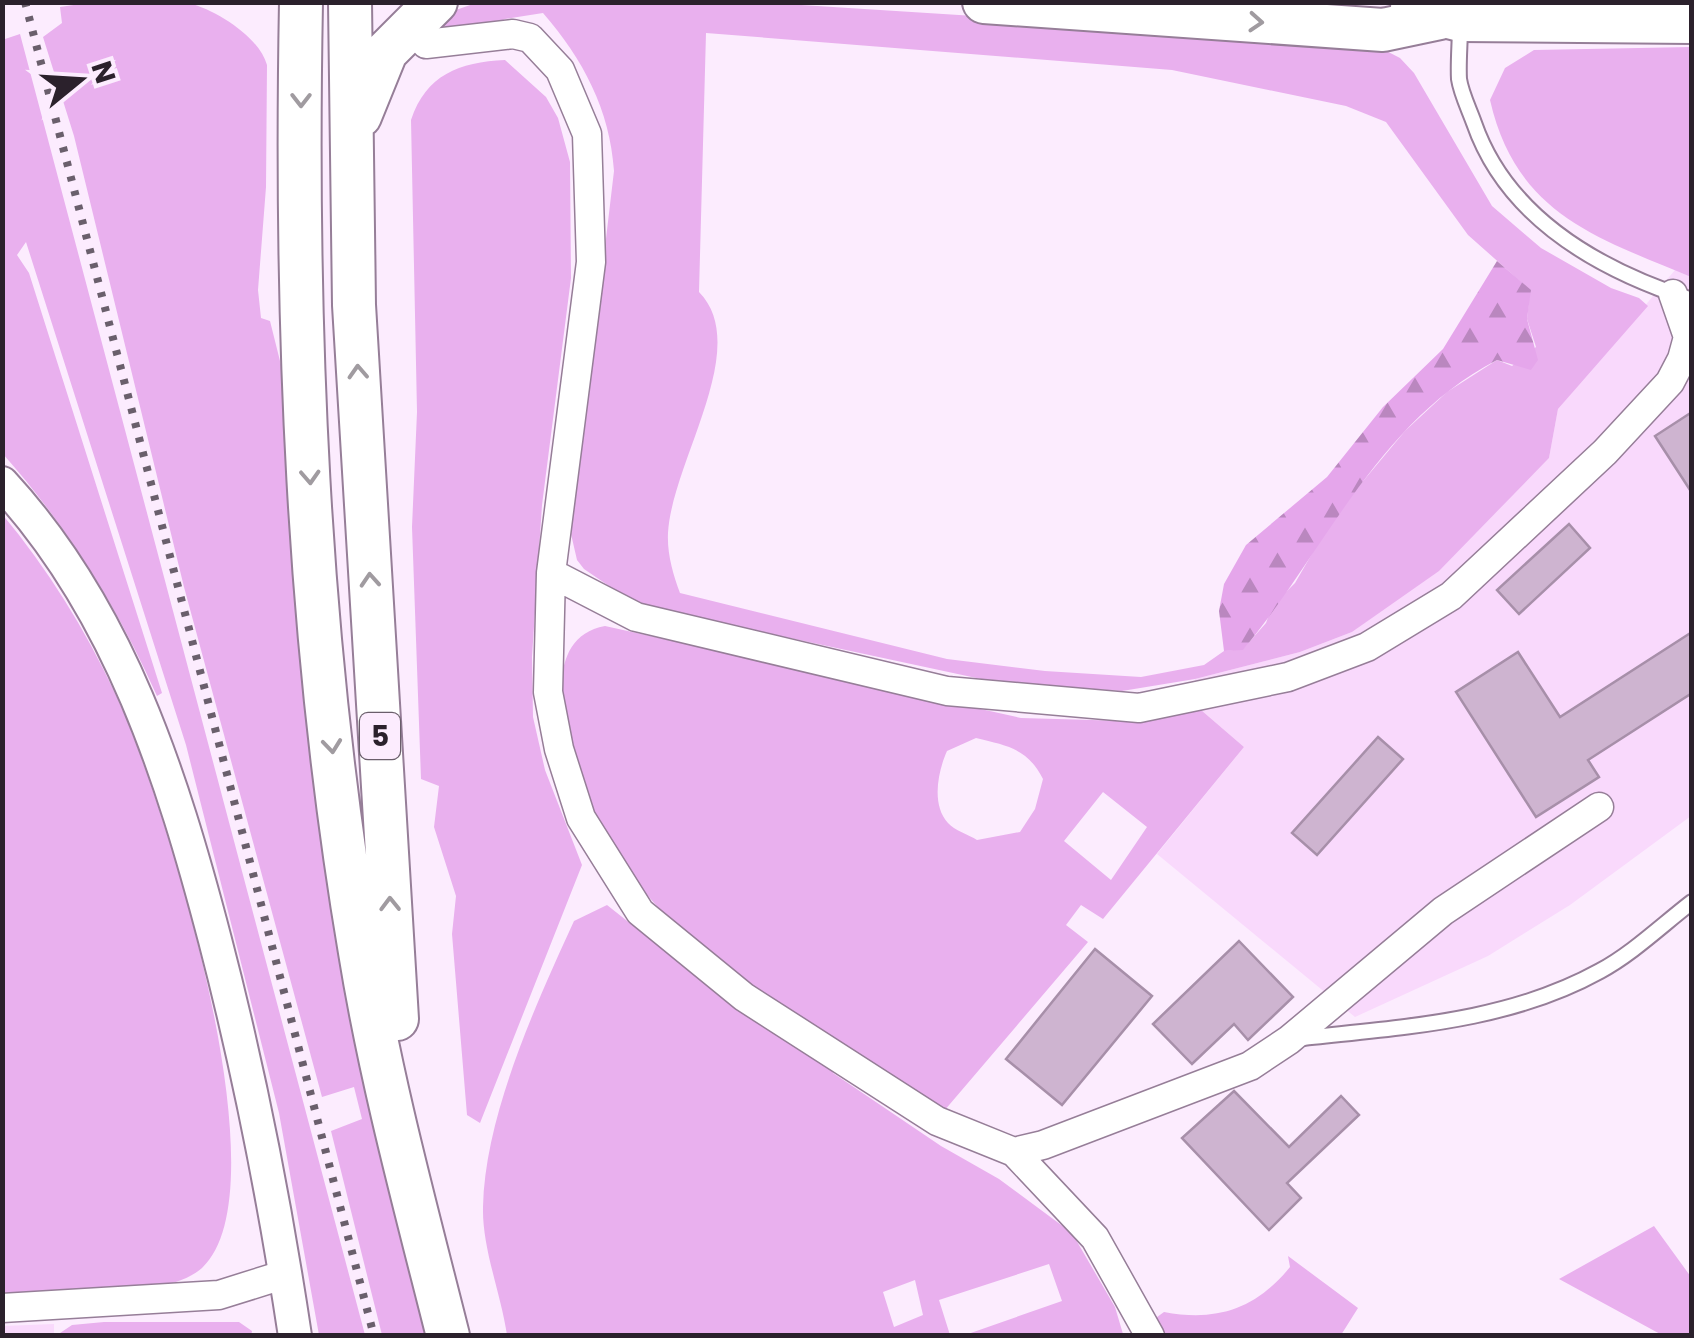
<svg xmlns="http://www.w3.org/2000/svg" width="1694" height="1338" viewBox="0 0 1694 1338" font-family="Poppins,sans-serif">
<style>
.built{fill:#f9d9fc}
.grass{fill:#e9b0ee;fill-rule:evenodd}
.forest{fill:url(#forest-firs)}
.building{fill:#ceb4d0;stroke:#a78fa9;stroke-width:2.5}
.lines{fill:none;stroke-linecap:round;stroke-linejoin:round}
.service-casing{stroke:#967e98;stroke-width:18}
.minor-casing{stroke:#967e98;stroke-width:31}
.tertiary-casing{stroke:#967e98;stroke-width:36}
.primary-casing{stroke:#967e98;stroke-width:46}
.service{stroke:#fff;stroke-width:14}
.minor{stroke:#fff;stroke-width:28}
.tertiary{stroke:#fff;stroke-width:32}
.primary{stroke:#fff;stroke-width:42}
.rail{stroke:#6a5f6c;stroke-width:8;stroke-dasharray:5 10;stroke-linecap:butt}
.oneway{stroke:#a09ba0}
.labels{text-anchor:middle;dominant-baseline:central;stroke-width:8;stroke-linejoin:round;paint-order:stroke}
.shield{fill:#fcecfe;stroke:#6a5e6b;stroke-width:2.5}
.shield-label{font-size:28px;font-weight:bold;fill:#2b212c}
</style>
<defs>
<pattern id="forest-firs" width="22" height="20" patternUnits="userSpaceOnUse" patternTransform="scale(2.5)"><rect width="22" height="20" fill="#e5a6eb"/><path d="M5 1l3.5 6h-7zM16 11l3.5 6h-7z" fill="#ba87bf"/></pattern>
</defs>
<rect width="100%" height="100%" fill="#fcecfe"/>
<path class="built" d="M1675,270L1691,277V816L1570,905L1488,956L1355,1017L1157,854L1244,747L1201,710L1195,679L1300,652L1352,632L1447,562L1549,458L1558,409Z
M54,1324V1335H3V1326Z"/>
<path class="grass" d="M94,2C123,3 162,0 189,3C218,11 259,37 267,65L266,187L258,290L261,318L270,321L283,373L317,816L362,1057L426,1335H382L331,1131L362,1119L354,1087L322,1097L184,587L74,136L43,37L62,23L60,7Z
M755,2L1367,41L1400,58L1414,73L1492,206L1541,248L1611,288L1639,298L1648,306L1558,409L1549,458L1439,571L1352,632L1300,652L1195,679L1122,691L995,682L637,605L584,569L577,560L571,534L614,171C610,110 583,59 543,13L505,19L483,30H440L437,25L453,11L476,3ZM706,33L1172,70L1346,106L1386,122L1468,235L1530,290L1527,319L1536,347L1512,366L1497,360L1447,392L1405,431L1334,516L1295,583L1272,606L1266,623L1243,649L1224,651L1204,665L1141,677L1045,671L947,659L680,593C673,574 667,554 668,533C672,461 753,347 699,292Z
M20,34L365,1335H319L279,1113L186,745L26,242L17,255L29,273L162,693L157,696C118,608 67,526 3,454L2,40Z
M1691,47H1692L1691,277C1596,237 1516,214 1490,100L1505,68L1534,50Z
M505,60L546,97L558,118L570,162L571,278L542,505L532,657L533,717L545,770L582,865L480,1123L467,1115L452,934L456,896L434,827L439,786L421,779L412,527L417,412L411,120C426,75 459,62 505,60Z
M2,514C48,569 85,629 115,693C161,790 288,1188 202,1268C165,1301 53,1293 3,1296Z
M605,626L1021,718L1127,721L1201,710L1244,747L1103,919L1081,905L1066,925L1088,942L944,1111C803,1020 615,931 571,753C566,730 559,709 561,686C563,656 573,632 605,626ZM976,738C1008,746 1027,748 1043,779L1035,809L1020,832L977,840C969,835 954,830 948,823C931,805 938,771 947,751ZM1103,792L1147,827L1111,880L1064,841Z
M607,905L727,1000L832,1065L833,1073L941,1146L999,1179L1072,1233L1115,1307L1123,1334L965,1335L1062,1301L1049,1264L939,1300L950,1335H507C501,1294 482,1248 483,1207C485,1115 536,1004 574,921ZM915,1280L923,1315L894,1327L883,1292Z
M1654,1226L1691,1277V1335H1662L1559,1279Z
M1288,1256L1358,1308L1341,1335H1160L1153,1320L1164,1312C1217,1322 1256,1309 1290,1267Z
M104,1322H239L252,1331L251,1336L57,1335L72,1325Z"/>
<path class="forest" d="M1497,261L1531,290L1527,319L1538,360L1531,370L1497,360C1377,422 1324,553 1243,650L1224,651L1219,611L1224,584L1246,545L1327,477L1383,407L1443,349Z"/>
<path class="building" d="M1692,412V493L1655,436Z
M1569,524L1590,548L1519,614L1497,590Z
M1692,632V693L1588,760L1599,777L1536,817L1456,692L1518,652L1560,717Z
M1378,737L1403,759L1317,855L1292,833Z
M1239,941L1293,997L1248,1040L1234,1024L1192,1064L1153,1024Z
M1095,949L1152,996L1062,1105L1006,1059Z
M1234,1091L1289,1147L1341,1096L1359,1115L1287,1183L1301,1198L1269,1230L1182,1138Z"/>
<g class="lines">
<g class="service-casing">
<path id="service" d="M1460,25C1460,43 1458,62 1459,79C1461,93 1469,109 1474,123C1507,218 1599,270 1692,300
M1295,1039C1399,1027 1506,1023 1600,971C1632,954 1662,925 1692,902"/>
</g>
<g class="minor-casing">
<path id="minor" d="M426,44L513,34L530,38L560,70L587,134L591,262L551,573L548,692L559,749L581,818L640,912L744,997L937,1121L1014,1152L1043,1145L1250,1066L1289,1040L1443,911L1599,807
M551,573L636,617L947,691L1139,708L1288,677L1367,647L1451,596L1605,452L1670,382L1682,359L1688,337L1673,294
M1014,1152L1095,1238L1150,1336
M2,1308L219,1295L286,1274"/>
</g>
<g class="tertiary-casing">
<path id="tertiary" d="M2,483C120,611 172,776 215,940C249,1070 275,1203 295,1336"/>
</g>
<g class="primary-casing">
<path id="primary" d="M301,2C295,319 307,640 360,952C381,1081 416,1209 448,1336
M350,2L354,305L397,1019
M984,2L1383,30L1440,18
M1412,8L1460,20L1692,22
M360,116L386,52L436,2"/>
</g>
<use href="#service" class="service"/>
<use href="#minor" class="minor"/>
<use href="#tertiary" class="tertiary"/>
<use href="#primary" class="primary"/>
<path class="rail" d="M25,2L374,1336"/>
</g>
<defs><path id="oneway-chevron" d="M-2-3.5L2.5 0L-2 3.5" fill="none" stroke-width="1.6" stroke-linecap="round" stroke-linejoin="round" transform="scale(2.5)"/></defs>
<g class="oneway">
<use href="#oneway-chevron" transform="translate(1256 22) rotate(4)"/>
<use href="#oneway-chevron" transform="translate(301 100) rotate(90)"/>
<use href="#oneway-chevron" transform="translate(358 372) rotate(-93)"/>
<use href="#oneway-chevron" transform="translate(310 477) rotate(87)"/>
<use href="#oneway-chevron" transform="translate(370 580) rotate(-94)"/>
<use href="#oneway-chevron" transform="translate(332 746) rotate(84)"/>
<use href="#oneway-chevron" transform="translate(390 904) rotate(-91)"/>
</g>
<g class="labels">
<rect class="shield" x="360" y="713" width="40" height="46" rx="8"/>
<g class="shield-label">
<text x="380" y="736">5</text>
</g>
</g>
<rect width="1694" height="1338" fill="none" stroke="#2b212c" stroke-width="10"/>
<g transform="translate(80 80) rotate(72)" stroke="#fcecfe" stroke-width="8" paint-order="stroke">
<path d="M0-8L18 38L0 25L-18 38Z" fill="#2b212c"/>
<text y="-15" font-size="28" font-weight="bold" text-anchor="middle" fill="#2b212c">N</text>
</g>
</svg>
